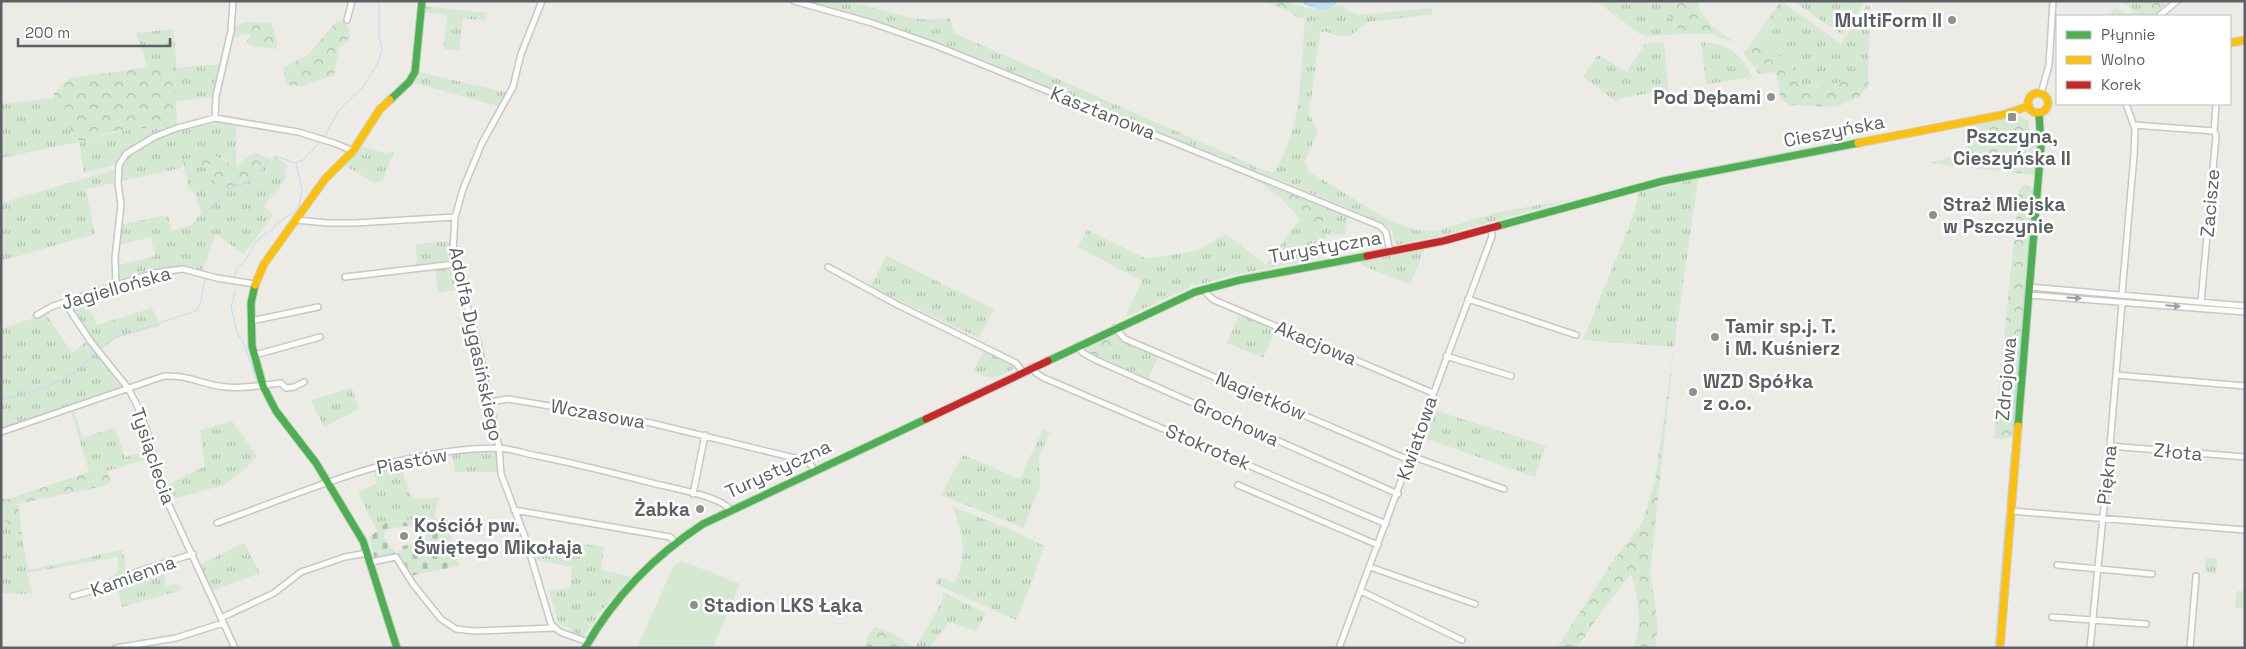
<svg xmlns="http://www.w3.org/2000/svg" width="2246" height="649" viewBox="0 0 2246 649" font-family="'Space Grotesk',sans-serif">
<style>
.grass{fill:url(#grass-tufts)}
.forest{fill:url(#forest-crowns)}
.cemetery{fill:url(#cemetery-stones);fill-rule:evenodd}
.garden{fill:#d4e8d2}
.water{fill:url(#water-ripples)}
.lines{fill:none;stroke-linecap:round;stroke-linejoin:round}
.stream{stroke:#bbddf5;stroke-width:1}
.street-casing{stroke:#c7c7c7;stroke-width:8}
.fast-casing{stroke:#c8c9c8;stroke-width:9}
.slow-casing{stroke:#c8c9c8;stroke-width:9}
.jam-casing{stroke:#c8c9c8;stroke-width:9}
.street{stroke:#fcfcfb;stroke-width:5}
.fast{stroke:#4caf50;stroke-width:7}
.slow{stroke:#ffc107;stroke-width:7}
.jam{stroke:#c62828;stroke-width:7}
.oneway{fill:#9c9ea0}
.poi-dot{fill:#8e9192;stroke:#fff;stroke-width:2}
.labels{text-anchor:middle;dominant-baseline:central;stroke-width:5;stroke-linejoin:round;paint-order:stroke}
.poi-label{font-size:19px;font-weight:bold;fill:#5c6064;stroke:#fff;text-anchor:start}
.street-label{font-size:19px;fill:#5c6064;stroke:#fff}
</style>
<defs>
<pattern id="grass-tufts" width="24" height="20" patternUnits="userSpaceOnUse" patternTransform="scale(1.25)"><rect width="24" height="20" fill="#d4e8d2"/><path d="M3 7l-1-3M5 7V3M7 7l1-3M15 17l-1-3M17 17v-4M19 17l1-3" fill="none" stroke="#afbfae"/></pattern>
<pattern id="forest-crowns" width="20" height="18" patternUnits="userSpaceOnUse" patternTransform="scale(1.25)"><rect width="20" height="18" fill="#d4e8d2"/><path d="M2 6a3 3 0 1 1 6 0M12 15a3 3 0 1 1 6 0" fill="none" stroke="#afbfae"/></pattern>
<pattern id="cemetery-stones" width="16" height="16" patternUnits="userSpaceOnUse" patternTransform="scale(1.25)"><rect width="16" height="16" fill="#d4e8d2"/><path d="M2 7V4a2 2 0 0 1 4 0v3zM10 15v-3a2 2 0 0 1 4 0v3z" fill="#afbfae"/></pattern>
<pattern id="water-ripples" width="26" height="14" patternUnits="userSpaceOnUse" patternTransform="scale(1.25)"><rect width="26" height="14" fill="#bbddf5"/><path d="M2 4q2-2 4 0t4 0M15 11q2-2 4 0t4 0" fill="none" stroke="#9bb7ca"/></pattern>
</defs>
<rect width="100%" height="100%" fill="#ecebe6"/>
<path class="grass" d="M804,1C817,1 831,0 843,1C881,6 908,25 950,18L954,33L1266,171L1274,172C1305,127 1300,60 1306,8L1326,10L1342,4L1347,11L1358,15L1431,8L1433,14L1368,22L1349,36H1338L1325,31L1320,33L1309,114L1318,131L1305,161L1308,171L1387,219L1415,230L1435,231L1499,212L1578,198L1440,236L1396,245L1392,231L1382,222L941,43Z
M1596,1H1670L1673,6L1672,22L1681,34L1647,36L1640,34Z
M1781,1L1841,44L1867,5L1870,7L1868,75C1846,80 1824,90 1802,84C1794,62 1773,57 1763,39Z
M1797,1H1862L1864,3L1843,35L1796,3Z
M2120,1H2147L2149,6L2135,11Z
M424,6L487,13L486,21L463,18L459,50L444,49L447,15L423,12Z
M173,29L177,68L223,64L213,97L176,101L171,77L174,68L171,64L148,67L136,33Z
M1664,42L1668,90L1620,98L1616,102L1583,77L1598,55L1627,72L1645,44Z
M1701,42C1729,44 1738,51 1752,76L1748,82L1747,78L1706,84Z
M418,72L509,93L501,107L411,82Z
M54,98L87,140C113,132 142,126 170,128L123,151L114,165L84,173L79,142L1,158V104Z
M217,121L236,124V167L223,158L182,160V168L120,181C120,175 120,168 123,163C135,139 192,127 217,121Z
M361,146L385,153L394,152L383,180L374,183L343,164Z
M276,157L287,165L285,180L264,206L273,215L244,254L216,234L202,272L182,267L118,284V265L155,256L151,237L119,245L123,224L168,215L171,231L193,224L201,212L194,191L189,190L185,171L214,163L231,189L239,184L248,182Z
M114,170V183L86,189L95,234L1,261V203Z
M1698,179L1674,347L1583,340L1633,216L1639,192Z
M1338,211L1348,216L1345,234L1327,235L1320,258L1228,276L1195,286L1194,283L1190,285L1191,287L1125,317L1142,281L1078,247L1087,230L1147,259L1198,250L1226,234L1266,265L1300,219L1331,228Z
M451,241L452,262L417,267L416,244Z
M1424,250L1410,284L1361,265L1360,260Z
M886,256L994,309L979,338L871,287Z
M454,267L461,290L438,292L435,269Z
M85,299L97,325L152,308L160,326L116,338L100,350L79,321L70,304Z
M1240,312L1276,328L1263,358L1227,343Z
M46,314L72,353L87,341L122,385L121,389L1,429V329Z
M1120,339L1159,355L1148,379L1102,358Z
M985,349L1018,367L993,379L973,371Z
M352,388L359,409L324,427L311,400Z
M1431,409L1546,446L1535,477L1421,437Z
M74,410L83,438L115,427L125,457L150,450L151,458L107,471L89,472L71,411Z
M232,421L257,456L245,469L224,485L176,498L165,486L205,466L200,430Z
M1043,429L1050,432L1039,457L1040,486L1024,528L941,495L963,455L1020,479Z
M481,451L496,452L499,472H455L452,454Z
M399,462L412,499L439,498L434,518L388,521L377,531L358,492L377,483L373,470Z
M953,507L1012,530L1044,546L1031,584L1016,620L936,584L938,577L955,583C969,552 962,537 953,507Z
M5,521L22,536L28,570L122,550L128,577L163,567L166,586L179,583L182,590L122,607L116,584L95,588L118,572V557L27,573L32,594L1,593V522Z
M530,541L559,544L572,542L604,547L601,570L631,577L601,611L584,636L573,634V630L559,624L549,591L570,587L572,567L537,560Z
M244,543L260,573L212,591L200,565Z
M2206,558H2217L2216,573L2205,572Z
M942,592L986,613L976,631L949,622L929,648H915L943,600Z"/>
<path class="forest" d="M1264,1H1287L1306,8L1307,15L1301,19L1288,11Z
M1670,1H1698L1701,12L1712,26L1734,42L1710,34H1681L1669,15L1673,6Z
M1781,1L1763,38C1773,58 1792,59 1802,84L1813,87L1827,85L1868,75L1869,86L1859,97L1836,107L1789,105L1780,97L1776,72L1759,74L1744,53Z
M2147,1H2162L2167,9L2158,16H2108L2115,8L2127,14L2149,6Z
M341,20L349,27L350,38L339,49L334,75L303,86L286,85L284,67L308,55L335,23Z
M245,22L271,23L277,41V49L250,46L247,41L250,37V34H242L237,38L232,36L233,28Z
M171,64L174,68L171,77L176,101L177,128C153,127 103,128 83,143C71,137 65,113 54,102V93L71,78Z
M2020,116L2028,121L2031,136L2037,148L2035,175L1930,163L1964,153L1973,126Z
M254,152L272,160L248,182L239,184L231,189H223C211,181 210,177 214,163L185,171L182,160L213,154L236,167Z
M1258,181L1338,211L1332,228L1300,219L1283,200Z
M2024,185L2035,188L2014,436L2005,439H1994L2019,190Z
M1115,333L1120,339L1102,358L1081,349Z
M1674,347L1650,572L1658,624L1655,648H1634C1642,623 1639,598 1631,574L1604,608L1577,648H1557L1610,565L1642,523L1655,481Z
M107,471L111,482L103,486L18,504L22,536L5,521L1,522V496L5,500L89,472Z
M875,627L892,633L915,648H869L866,645L869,634Z"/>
<path class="cemetery" d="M447,518L459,566L410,576L396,555L374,557L370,537L388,521ZM404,526L416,527L419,542L403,546L401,550H398V554H396C393,546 387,544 384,536L386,530Z"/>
<path class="garden" d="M682,561L740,584L713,648H637L674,565Z
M2237,591H2245V609L2235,608Z"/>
<path class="water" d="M1297,1H1338C1325,18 1314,6 1297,1Z"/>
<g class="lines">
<path class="stream" d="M324,137L339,110L363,87L378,63L382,50L379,35V1
M2034,174L2037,138
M198,220L235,185H242L275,156L295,163L303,160L319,143
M2027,263L2033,189
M235,276L236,270L246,259L257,240L273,229L276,224L295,211L299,206L302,190L296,164
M236,291L231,306L237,333L245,346L256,378
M2023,305L2026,278
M100,349L114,338L196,311L201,301L204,281L207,279L222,281
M4,399C37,391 73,381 95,353
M2012,435L2023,309
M2007,507L2011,453
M1995,648L2006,513"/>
<g class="street-casing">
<path id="street" d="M542,1L521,54L513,87L482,143L463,189L455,217L453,250L455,264L478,343L499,448L501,474L525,537L551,624L560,632L588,642
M794,1L872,23L937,46L1380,226L1386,232L1390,252
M2159,16L2177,1
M347,20L352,1
M2041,93L2049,65L2053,1
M215,118L216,96L231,31L233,1
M2134,125L2214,131
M296,220L328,223H355L455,217
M828,267L896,304L1016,363L1023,372
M345,277L455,264
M116,286L115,258L121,205L118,183L119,165L126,154L154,137L177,128L215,118L298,132L334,143L353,151
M2030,287L2245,306
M1204,289L1207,294L1214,300L1433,393
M2122,294L2134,155L2135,129L2126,104
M2029,295L2245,312
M1468,299L1576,335
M2201,302L2216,136L2214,131L2216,104
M65,303L91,342L128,388L137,405L148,434L161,488L235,648
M37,315L53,306L154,273L183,269L217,278L255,284
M251,321L318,307
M1115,328L1125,339L1409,460
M1077,346L1083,353L1096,360L1398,494
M255,355L320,337
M1446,356L1511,376
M1032,367L1036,373L1044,378L1386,524
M2116,375L2245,386
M490,402L508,399L651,423L803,460L811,465L814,470
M1,432L164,376C191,375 202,385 226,387C244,389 263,385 281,383L286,388L294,387L304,382
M2110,446L2245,457
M1411,456L1504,489
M1238,485L1378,545
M693,494L705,435
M514,510L670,537L676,543
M2011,511L2245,530
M217,523C309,490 398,449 497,448C511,448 525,454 538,456C578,464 617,474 656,484C672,488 723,497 730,510
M371,562L396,557L413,584L441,619L456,629L475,631L554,628
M2057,565L2152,574
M1370,567L1475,604
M1361,591L1462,640
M73,596L95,590L142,570L193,554
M2052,617L2146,624
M221,618L274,593L301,572L345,557L367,553
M116,648L176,638L223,623
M1339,648L1492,236L1491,228
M2090,648L2110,446L2122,303
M2190,648L2196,576"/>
</g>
<g class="fast-casing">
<path id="fast" d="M390,100L409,82L415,72L422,1
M1498,226L1663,181L1858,143
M255,285L251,303L252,346L263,386L276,411L316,463L363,541L397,648
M1048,361L1195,292L1240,280L1367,256
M2018,426L2041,146L2039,113
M585,648C614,597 654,556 703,524L926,419"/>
</g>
<g class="slow-casing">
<path id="slow" d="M2230,43L2245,40
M2028 103a10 10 0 1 1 20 0a10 10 0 1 1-20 0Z
M1858,143L2002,115L2029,106
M255,285L264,264L325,179L353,151L380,109L390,100
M2000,648L2018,426"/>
</g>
<g class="jam-casing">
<path id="jam" d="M1367,256L1443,241L1498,226
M926,419L1048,361"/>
</g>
<use href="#street" class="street"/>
<use href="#fast" class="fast"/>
<use href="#slow" class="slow"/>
<use href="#jam" class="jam"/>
</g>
<defs><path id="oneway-solid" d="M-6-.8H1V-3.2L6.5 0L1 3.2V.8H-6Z" transform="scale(1.25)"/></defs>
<g class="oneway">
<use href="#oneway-solid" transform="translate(2074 298) rotate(4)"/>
<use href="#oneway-solid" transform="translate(2173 306) rotate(5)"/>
</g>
<g class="poi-dot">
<circle cx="1952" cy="20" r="5"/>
<circle cx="1771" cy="97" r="5"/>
<rect x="2007" y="112" width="10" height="10" rx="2.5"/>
<circle cx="1933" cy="215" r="5"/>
<circle cx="1715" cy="337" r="5"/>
<circle cx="1693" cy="392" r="5"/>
<circle cx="700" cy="509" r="5"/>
<circle cx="404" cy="536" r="5"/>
<circle cx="694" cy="605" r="5"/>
</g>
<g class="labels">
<g class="poi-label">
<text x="1942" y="20" text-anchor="end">MultiForm II</text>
<text x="1761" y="97" text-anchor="end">Pod Dębami</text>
<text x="2012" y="136" text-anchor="middle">Pszczyna,<tspan x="2012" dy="22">Cieszyńska II</tspan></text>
<text x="1943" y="204">Straż Miejska<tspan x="1943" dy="22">w Pszczynie</tspan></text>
<text x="1725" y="326">Tamir sp.j. T.<tspan x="1725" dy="22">i M. Kuśnierz</tspan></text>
<text x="1703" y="381">WZD Spółka<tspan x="1703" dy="22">z o.o.</tspan></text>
<text x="690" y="509" text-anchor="end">Żabka</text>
<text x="414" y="525">Kościół pw.<tspan x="414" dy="22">Świętego Mikołaja</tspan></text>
<text x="704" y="605">Stadion LKS Łąka</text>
</g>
<g class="street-label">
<text transform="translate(1103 113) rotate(22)">Kasztanowa</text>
<text transform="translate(1834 131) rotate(-11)">Cieszyńska</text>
<text transform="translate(2210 203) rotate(-85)">Zacisze</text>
<text transform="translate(1325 247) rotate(-10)">Turystyczna</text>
<text transform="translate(116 288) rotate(-16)">Jagiellońska</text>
<text transform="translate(1316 343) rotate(23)">Akacjowa</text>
<text transform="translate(476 344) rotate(78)">Adolfa Dygasińskiego</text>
<text transform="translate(2006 379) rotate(-85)">Zdrojowa</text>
<text transform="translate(1261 396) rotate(23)">Nagietków</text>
<text transform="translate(598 414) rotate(10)">Wczasowa</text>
<text transform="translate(1236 422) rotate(24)">Grochowa</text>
<text transform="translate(1417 438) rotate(-71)">Kwiatowa</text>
<text transform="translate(1208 447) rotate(23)">Stokrotek</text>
<text transform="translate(2178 452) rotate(5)">Złota</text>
<text transform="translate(153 456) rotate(71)">Tysiąclecia</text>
<text transform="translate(412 461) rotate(-11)">Piastów</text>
<text transform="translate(778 469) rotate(-25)">Turystyczna</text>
<text transform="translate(2107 475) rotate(-84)">Piękna</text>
<text transform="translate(133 576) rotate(-20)">Kamienna</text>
</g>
</g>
<rect width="2246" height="649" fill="none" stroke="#5c6064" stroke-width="5"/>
<rect x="2056" y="15" width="175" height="90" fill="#ffffff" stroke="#bebfc1"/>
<rect x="2066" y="31" width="25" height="8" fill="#4caf50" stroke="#bebfc1"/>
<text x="2101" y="40" font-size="15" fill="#5c6064">Płynnie</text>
<rect x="2066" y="56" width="25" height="8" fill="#ffc107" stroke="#bebfc1"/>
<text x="2101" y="65" font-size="15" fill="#5c6064">Wolno</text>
<rect x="2066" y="81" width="25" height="8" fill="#c62828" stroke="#bebfc1"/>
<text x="2101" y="90" font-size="15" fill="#5c6064">Korek</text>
<path d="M18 38v8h152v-8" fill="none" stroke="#5c6064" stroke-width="2.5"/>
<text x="25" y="38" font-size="15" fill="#5c6064" stroke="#ffffff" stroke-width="4" paint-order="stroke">200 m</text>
</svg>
